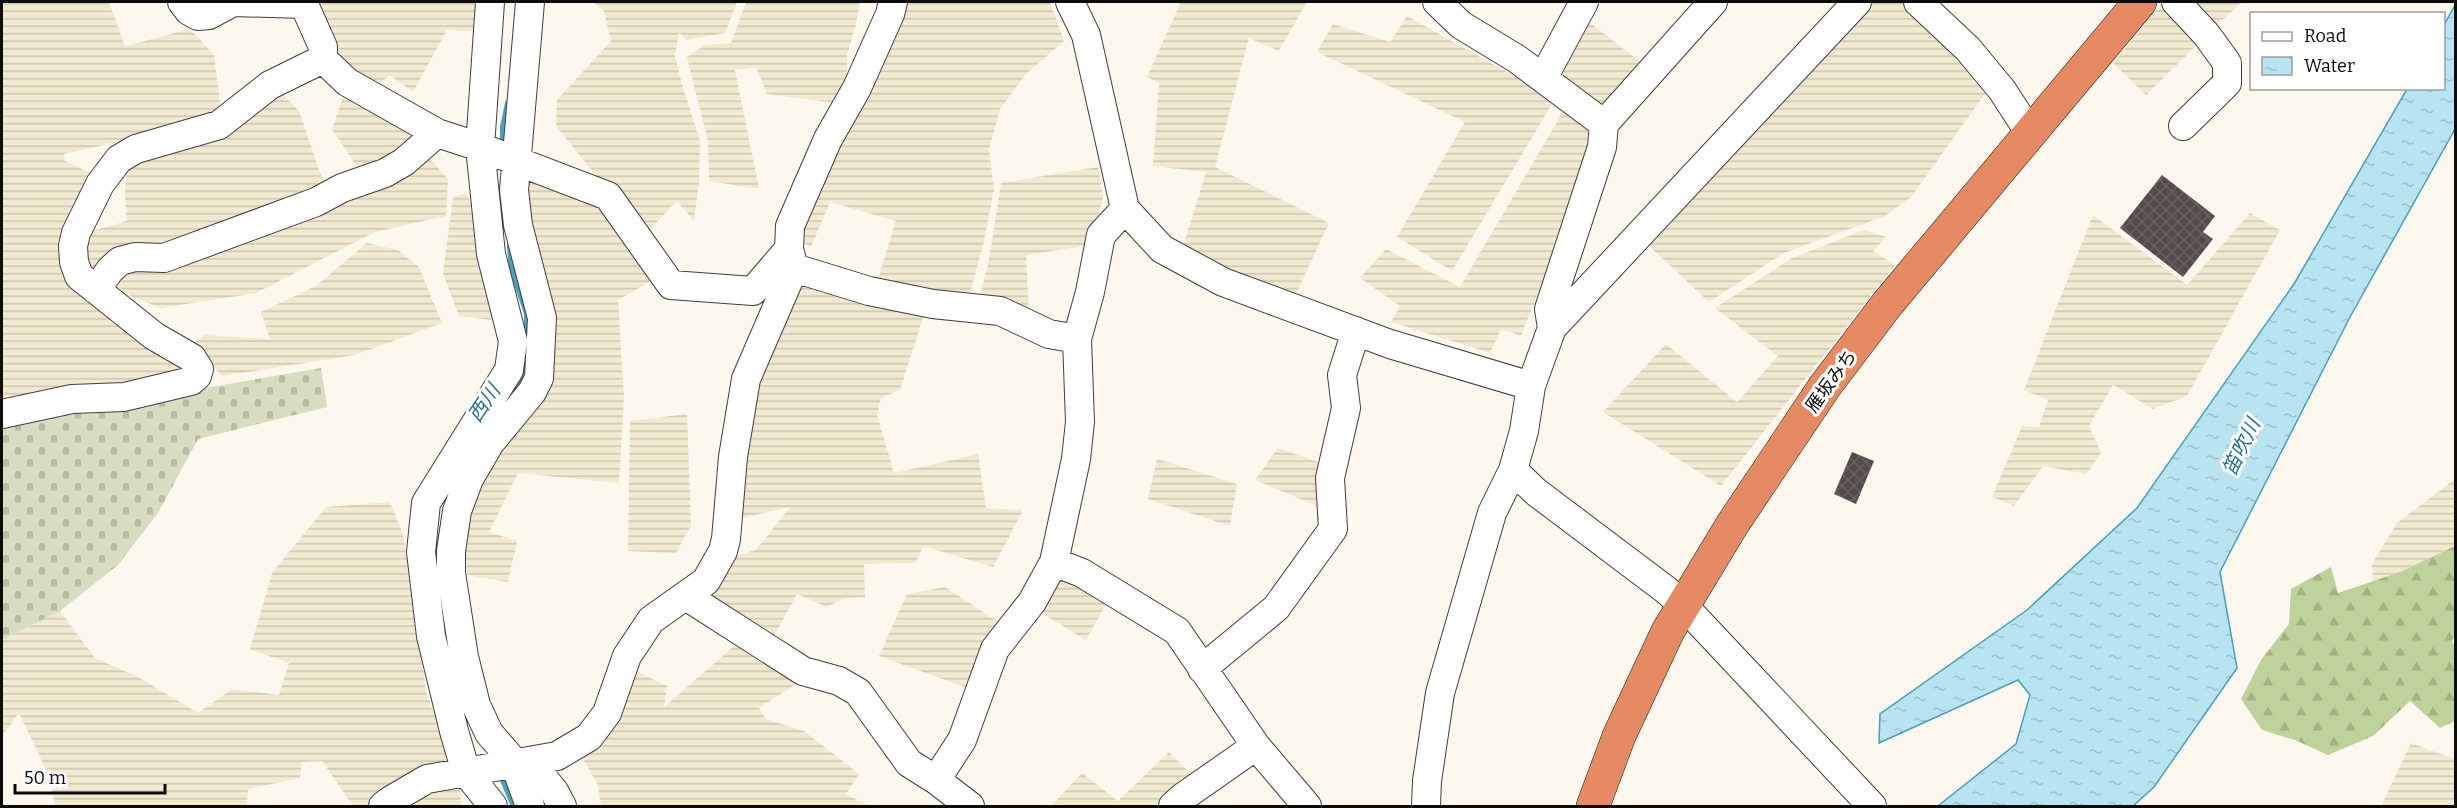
<svg xmlns="http://www.w3.org/2000/svg" width="2457" height="808" viewBox="0 0 2457 808" font-family="Bitter,'Noto Sans JP',serif">
<style>
.farmland{fill:url(#farmland-rules)}
.forest{fill:url(#forest-firs)}
.cemetery{fill:url(#cemetery-stones)}
.water{fill:url(#water-ripples);stroke:#45a2bf;stroke-width:1.5}
.lines{fill:none;stroke-linecap:round;stroke-linejoin:round}
.stream{stroke:#45a2bf;stroke-width:6}
.building{fill:url(#building-cross-hatch)}
.minor-casing{stroke:#3f3f3f;stroke-width:30}
.highway-casing{stroke:#1d1d1d;stroke-width:34}
.minor{stroke:#fff;stroke-width:28}
.highway{stroke:#e68a63;stroke-width:33}
.labels{text-anchor:middle;dominant-baseline:central;stroke-width:6;stroke-linejoin:round;paint-order:stroke}
.street-label{font-size:18px;fill:#0c0c0c;stroke:#fff}
.water-label{font-size:20px;font-style:italic;fill:#227391;stroke:#fff}
</style>
<defs>
<pattern id="farmland-rules" width="6" height="5" patternUnits="userSpaceOnUse" patternTransform="scale(1.5)"><rect width="6" height="5" fill="#f1e9d0"/><path d="M0 2.5h6" fill="none" stroke="#cdc7b1"/></pattern>
<pattern id="forest-firs" width="22" height="20" patternUnits="userSpaceOnUse" patternTransform="scale(1.5)"><rect width="22" height="20" fill="#bed39b"/><path d="M5 1l3.5 6h-7zM16 11l3.5 6h-7z" fill="#a2b484"/></pattern>
<pattern id="cemetery-stones" width="16" height="16" patternUnits="userSpaceOnUse" patternTransform="scale(1.5)"><rect width="16" height="16" fill="#d8ddc1"/><path d="M2 7V4a2 2 0 0 1 4 0v3zM10 15v-3a2 2 0 0 1 4 0v3z" fill="#b8bca5"/></pattern>
<pattern id="water-ripples" width="26" height="14" patternUnits="userSpaceOnUse" patternTransform="scale(1.5)"><rect width="26" height="14" fill="#b7e4f0"/><path d="M2 4q2-2 4 0t4 0M15 11q2-2 4 0t4 0" fill="none" stroke="#9cc2cd"/></pattern>
<pattern id="building-cross-hatch" width="8" height="8" patternUnits="userSpaceOnUse" patternTransform="scale(1.5)"><rect width="8" height="8" fill="#544c4a"/><path d="M0 0l8 8M0 8l8-8" fill="none" stroke="#686160"/></pattern>
</defs>
<rect width="100%" height="100%" fill="#fdf8ee"/>
<path class="farmland" d="M2,2H109L125,46L190,29L214,55L221,109L209,121L64,154L65,161L94,175L64,253L184,364L188,375L2,405Z
M309,2H484L483,32L447,30L413,92L390,75L373,89L342,69Z
M593,2H737L725,33L686,40L679,32L675,55L681,81L700,141L699,183L694,221L677,201L644,235L556,126L557,100L611,41L604,11Z
M746,2H860L856,24L847,55V74L836,103L767,94L756,67L735,70L759,189L709,181L708,141L687,57L705,45L731,43Z
M902,2H1050L1064,41L1026,74L1000,109L989,149L994,189L983,246L968,300L876,285L896,221L830,202L811,247L796,238Z
M1176,2H1307L1279,51L1249,38L1215,167L1329,223L1295,296L1182,250L1206,172L1153,166L1159,83L1147,77L1180,4Z
M1871,2H1908L1990,87L1911,197L1885,216L1784,253L1709,302L1647,244Z
M2163,2L2203,39L2146,95L2113,63Z
M2188,2H2242L2212,29Z
M1407,16L1555,99L1452,271L1397,237L1465,122L1317,52L1333,24L1390,42Z
M1584,18L1648,68L1602,116L1551,77Z
M277,89L299,111L326,190L89,278L84,233L127,221L125,197L127,161Z
M345,92L418,128V139L360,171L332,129Z
M1564,110L1591,127L1595,146L1521,336L1501,329L1490,353L1391,322L1400,306L1360,278L1386,249L1460,287Z
M424,152L448,179L446,216L375,232L256,293L161,308L128,295L112,281L125,265Z
M1098,167L1103,198L1092,245L1026,255L1029,315L979,299L989,260L1001,183Z
M523,176L606,206L656,278L618,300L624,398L619,483L518,473L489,532L517,541L508,582L467,575L465,541L468,513L496,451L545,384L526,227Z
M466,193L473,206L476,238L492,320L459,316L443,273L453,197Z
M2250,213L2280,230L2187,396L2153,409L2113,385L2089,426L2101,453L2086,474L2043,466L2014,506L1992,497L2022,426L2039,427L2048,400L2024,390L2093,215L2187,285Z
M1864,230L1886,237L1873,251L1895,265L1721,486L1603,412L1666,344L1737,402L1778,356L1715,308L1792,258Z
M367,243L398,250L419,267L442,323L355,355L222,376L193,344L205,335L270,339L261,312L316,286Z
M798,278L926,308L900,390L881,398L877,415L894,473L978,454L986,508L1023,510L993,567L923,546L916,563L864,564L865,597L842,599L827,607L797,594L770,643L700,595L727,558L756,550L790,507L737,519L753,382Z
M687,414L691,525L676,553L628,551L630,421Z
M1278,448L1327,465L1322,508L1255,480Z
M1157,459L1237,484L1230,526L1148,499Z
M2455,479V546L2400,572L2373,581L2372,564L2397,523Z
M390,502L402,532L415,598L426,692L447,747L443,769L375,806H353L322,761L302,762L300,778L248,789L247,806H55L50,778L19,713L2,736V640L60,611L95,658L138,677L198,713L232,689L279,695L289,663L250,649L272,573L326,507Z
M1059,573L1109,599L1086,640L1038,611Z
M945,587L1000,623L970,689L879,656L907,594Z
M740,641L803,680L759,708L766,719L804,731L859,774L846,794L869,806H601L598,785L580,754L634,670L667,686L664,707Z
M2411,743L2455,759V806H2381Z
M1169,752L1195,778L1168,806H1051L1082,773L1118,801Z
M448,781L460,790L461,806H394Z"/>
<path class="forest" d="M2455,546L2456,633L2452,641L2456,650L2455,721L2440,728L2410,701L2373,736L2328,755L2295,740L2262,730L2241,699L2261,660L2289,624L2291,589L2331,567L2338,593L2400,572Z"/>
<path class="cemetery" d="M321,368L327,407L198,439L158,513L118,565L60,611L2,640V423Z"/>
<path class="water" d="M2455,5V129L2350,317L2220,572L2237,668L2154,787L2133,806H1938L2016,744L2030,695L2018,680L1879,743L1880,714L2027,610L2137,508L2294,284L2407,89L2444,88V25Z"/>
<g class="lines">
<path class="stream" d="M503,146V127L508,103
M510,246L512,270L527,313V341
M505,404L528,367
M500,773L514,806"/>
</g>
<path class="building" d="M2162,175L2215,216L2203,232L2213,239L2183,277L2120,228Z
M1852,452L1874,461L1856,504L1834,494Z"/>
<g class="lines">
<g class="minor-casing">
<path id="minor" d="M182,2L189,11L198,16L209,15L233,2L303,4
M303,2L323,47V59L347,82L437,133L480,147L608,196L671,285L753,291L789,249
M490,2L480,147L491,254L513,341L509,370L426,503L421,552L431,636L454,731L466,772L493,806
M530,2L514,190L518,225L542,318L539,378L532,392L490,443L469,479L457,511L451,551V573L464,657L476,705L489,733L514,762L530,806
M1070,2L1086,35L1125,209L1162,249L1223,282L1390,344L1531,386
M1437,2L1461,25L1517,59L1604,124
M1918,2L1968,49L2002,90L2030,133
M2176,2L2206,34L2227,63V83L2183,126
M1543,78L1584,2
M794,268L869,291L933,304L1000,311L1049,334L1077,339
M96,290L110,270L120,261L135,257L164,258L316,202L342,188L385,173L404,162L437,133
M1552,328L1549,309L1602,147L1604,124L1713,2
M2,414L72,399L124,397L191,381L197,376L199,369L192,358L154,336L79,276L74,262L73,246L76,233L100,184L119,159L136,149L219,125L270,85L323,59
M1513,470L1536,492L1666,590L1683,605L1872,806
M1054,562L1082,573L1177,631L1256,746L1307,806
M686,596L803,671L839,681L858,692L909,763L936,780L962,740L995,649L1032,602L1054,562L1076,459L1080,422L1077,339L1090,292L1101,235L1125,209
M1202,669L1276,608L1333,529L1330,478L1346,408L1342,375L1356,331
M529,761L554,791L562,806
M936,780L970,806
M383,806L391,800L427,779L557,756L589,737L607,713L627,656L651,620L706,581L723,551L726,539L733,457L746,379L794,268L789,249L790,226L828,139L857,88L890,14L893,2
M1173,806L1183,797L1256,746
M1426,806L1427,781L1440,693L1492,513L1513,470L1524,431L1531,386L1552,328L1857,2"/>
</g>
<g class="highway-casing">
<path id="highway" d="M1593,806L1619,736L1668,631L1732,525L1825,386L1888,303L2140,2"/>
</g>
<use href="#minor" class="minor"/>
<use href="#highway" class="highway"/>
</g>
<g class="labels">
<g class="street-label">
<text transform="translate(1831 381) rotate(-54)">雁坂みち</text>
</g>
<g class="water-label">
<text transform="translate(484 403) rotate(-56)">西川</text>
<text transform="translate(2241 447) rotate(-64)">笛吹川</text>
</g>
</g>
<rect width="2457" height="808" fill="none" stroke="#0c0c0c" stroke-width="6"/>
<rect x="2250" y="12" width="195" height="78" fill="#ffffff" stroke="#9e9e9e" stroke-width="1.5"/>
<rect x="2262" y="32" width="30" height="9" fill="#ffffff" stroke="#9e9e9e" stroke-width="1.5"/>
<text x="2304" y="42" font-size="18" fill="#0c0c0c">Road</text>
<rect x="2262" y="57" width="30" height="18" fill="url(#water-ripples)" stroke="#9e9e9e" stroke-width="1.5"/>
<text x="2304" y="72" font-size="18" fill="#0c0c0c">Water</text>
<path d="M15 784v9h150v-9" fill="none" stroke="#0c0c0c" stroke-width="3"/>
<text x="24" y="784" font-size="18" fill="#0c0c0c" stroke="#ffffff" stroke-width="4.5" paint-order="stroke">50 m</text>
</svg>
